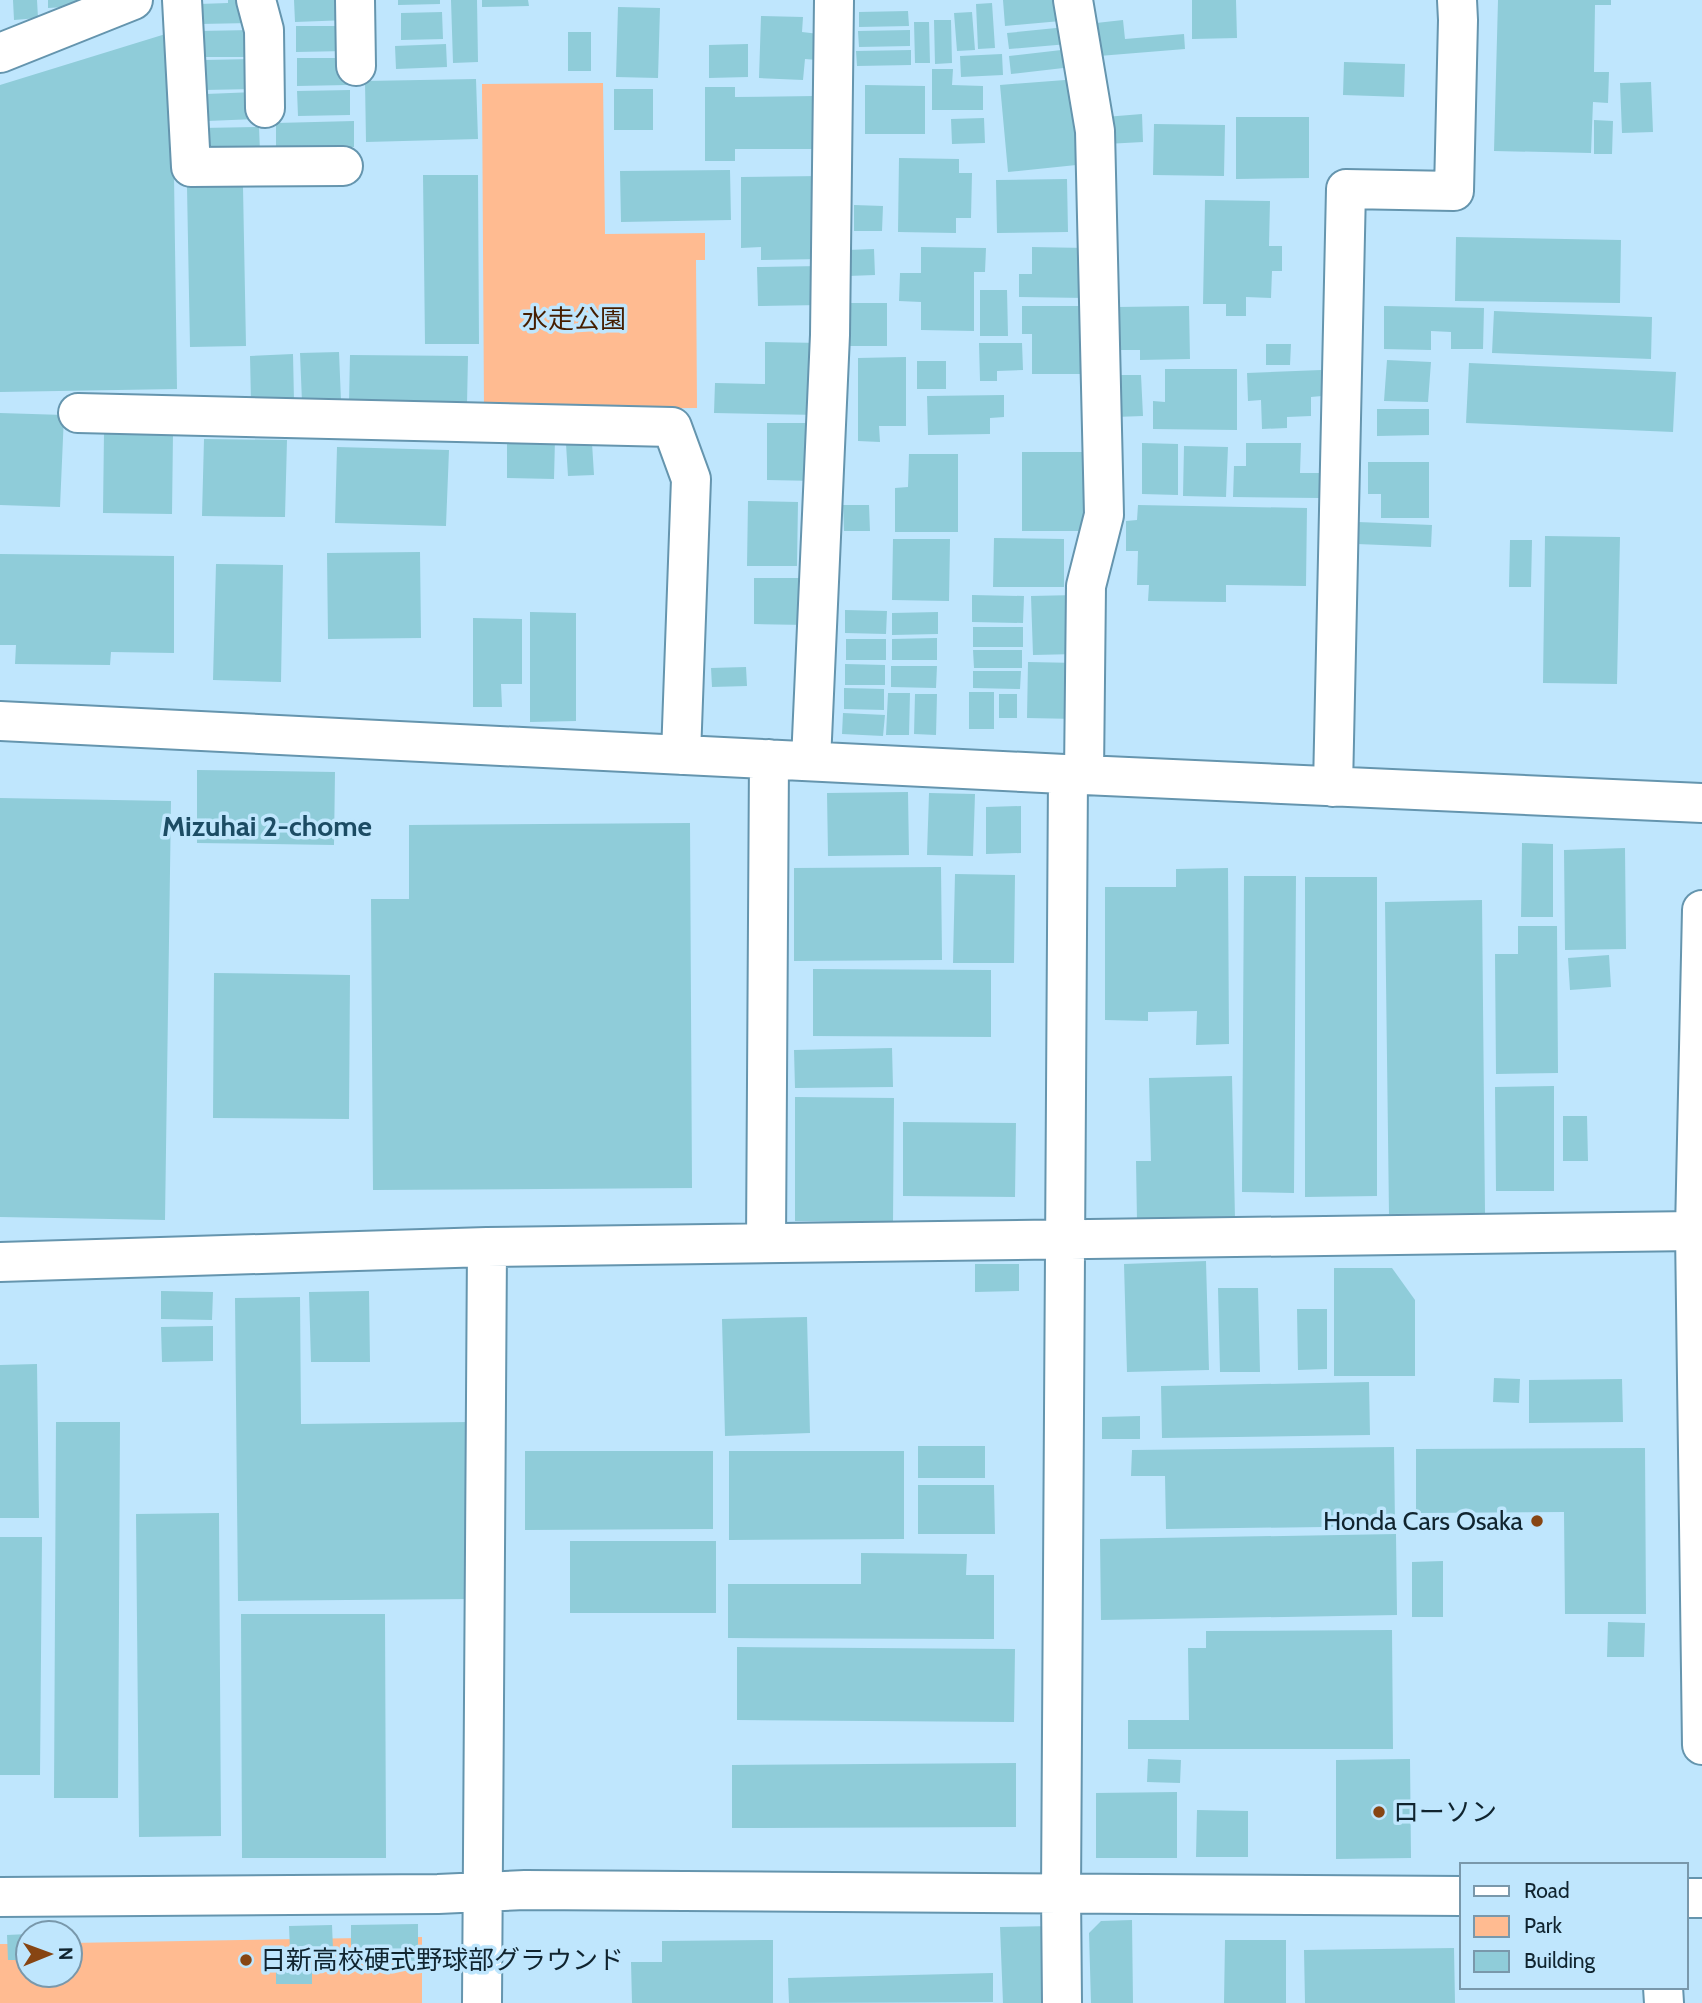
<svg xmlns="http://www.w3.org/2000/svg" width="1702" height="2003" viewBox="0 0 1702 2003" font-family="Cabin,'Noto Sans JP',sans-serif">
<style>
.green{fill:#ffbb91}
.building{fill:#8fccd9}
.lines{fill:none;stroke-linecap:round;stroke-linejoin:round}
.minor-casing{stroke:#6595ae;stroke-width:42}
.highway-casing{stroke:#6595ae;stroke-width:42}
.minor{stroke:#fff;stroke-width:38}
.highway{stroke:#fff;stroke-width:38}
.poi-dot{fill:#874513;stroke:#bfe6fd;stroke-width:2.5}
.labels{text-anchor:middle;dominant-baseline:central;stroke-width:7;stroke-linejoin:round;paint-order:stroke}
.park-label{font-size:26px;fill:#461e00;stroke:#bfe6fd}
.poi-label{font-size:26px;fill:#10242f;stroke:#bfe6fd;text-anchor:start}
.neighbourhood-label{font-size:28px;font-weight:bold;fill:#1c4c64;stroke:#bfe6fd}
</style>
<rect width="100%" height="100%" fill="#bfe6fd"/>
<path class="green" d="M603,83L605,234L705,233V260H696L697,408L484,410L482,84Z
M422,1937V2003H0V1944H28V1975H70V1943Z"/>
<path class="building" d="M13,0H37L38,18L14,20Z
M48,0H82L83,6L48,8Z
M228,0H249L250,23L200,24L199,4L228,3Z
M294,0H347L348,20L295,22Z
M398,0H440V4L398,5Z
M451,0H477L478,62L453,63Z
M482,0H528L529,6L482,7Z
M1003,0H1060L1061,21L1005,26Z
M1192,0H1236L1237,38L1192,39Z
M1498,0H1611V5H1595L1594,72H1609L1608,103L1593,102L1591,153L1494,151Z
M992,3L995,48L978,49L976,4Z
M618,7L660,8L658,78L616,77Z
M908,11L909,26L859,27V12Z
M442,12L443,39L401,40V13Z
M972,12L975,50L957,51L954,13Z
M761,16L803,17L802,32L819,34L817,60L805,59L803,80L759,78Z
M934,20H951L952,63L935,64Z
M1123,20L1125,39L1184,34L1185,49L1099,56L1096,23Z
M914,22H929L930,63H915Z
M296,26H347V51L296,52Z
M1066,27L1068,44L1009,49L1007,33Z
M252,30V57H198V31Z
M910,30V46L859,47L858,31Z
M172,32L177,389L0,392V85Z
M568,32H591V71H568Z
M446,44L447,67L396,69L395,46Z
M748,44V77L709,78V45Z
M1070,49L1072,67L1011,74L1009,56Z
M911,50V65L857,66L856,51Z
M1002,54L1003,75L961,77L960,56Z
M297,58H348V85L297,86Z
M254,59L255,89L204,90L203,60Z
M1344,62L1405,64L1404,97L1343,95Z
M932,69H953L952,85L983,86V110H932Z
M476,79L478,139L366,142L365,81Z
M1078,79L1086,164L1008,172L1000,85Z
M1651,82L1653,132L1622,133L1620,83Z
M865,85L925,86V134H865Z
M705,87H735V97L815,96L824,149H735V161H705Z
M614,89H653V130H614Z
M350,90V115L298,116L297,91Z
M255,92L256,119L207,121L206,94Z
M1142,114L1143,142L1106,144L1105,117Z
M1236,117H1309V178L1236,179Z
M984,118L985,143L952,144L951,119Z
M1594,120L1613,121L1612,154H1594Z
M354,121V147L276,149V123Z
M1154,124L1225,125L1224,176L1153,175Z
M259,127L260,152L203,154L202,128Z
M899,158L959,159V173H972L971,218H956V233L898,232Z
M730,170L731,220L621,222L620,171Z
M423,175H478L479,344H425Z
M820,176L822,259L761,260V247L741,248V177Z
M1067,179L1068,232L997,233L996,180Z
M187,187H243L246,346L190,347Z
M1205,200L1270,201L1269,246H1282V271H1272L1271,298L1246,297V316H1226V304H1203Z
M854,205L883,206L882,231H854Z
M1456,237L1621,240L1620,303L1455,301Z
M921,247L986,248L985,272H974V331L921,330V302L899,301L900,273H921Z
M1032,247L1086,248V298L1019,297V274H1032Z
M874,249L875,275L848,276L847,250Z
M820,266V305L758,306L757,267Z
M980,290H1007L1008,336H980Z
M849,303H887V346H849Z
M1022,306H1089V374H1032V334H1022Z
M1189,306L1190,359L1140,360V350H1118L1117,307Z
M1384,306L1484,308L1483,349H1451V332L1431,331V350L1384,349Z
M1494,311L1652,317L1651,359L1492,353Z
M765,342L821,343L820,415L714,413L715,383L765,384Z
M979,343H1022L1023,370L997,371V381H980Z
M1266,344H1291L1290,365H1266Z
M339,352L341,401L302,402L300,353Z
M293,354L294,401L251,402L250,356Z
M350,355L468,356L467,404L349,403Z
M906,357V426H879L880,442L858,441V358Z
M1387,360L1431,362L1428,402L1384,401Z
M917,361H946V389H917Z
M1469,363L1676,372L1673,432L1466,423Z
M1165,369H1237V430L1153,429V401L1165,402Z
M1321,370L1322,396L1311,397V416L1287,417V428L1262,429L1261,400L1248,401L1247,373Z
M1113,375H1141L1143,416L1115,417Z
M1004,395V417L990,418V434L928,435L927,396Z
M1377,409H1429V435L1377,436Z
M0,413L64,415L60,507L0,505Z
M767,423H818L817,481L767,480Z
M104,432L173,433L172,514L103,513Z
M204,439L287,440L285,517L202,516Z
M507,439H555L554,479L507,478Z
M592,443L594,475L568,476L566,444Z
M1142,443L1178,444V495L1142,494Z
M1246,443H1301L1300,473H1321L1320,498L1233,497L1234,466H1246Z
M1184,446L1228,447L1226,497L1183,496Z
M337,447L449,450L446,526L335,523Z
M1022,452H1087V531H1022Z
M909,454H958V532H895V488L908,487Z
M1368,462H1429V518H1381V494H1368Z
M748,501L798,502L797,566H747Z
M843,505H869L870,531H844Z
M1138,505L1307,508L1306,586L1226,585V602L1148,601L1149,585H1137L1138,551H1126V521L1137,520Z
M1358,522L1432,525L1431,547L1357,544Z
M1545,536L1620,537L1617,684L1543,683Z
M994,538L1064,539V587H993Z
M893,539H950L949,601L892,600Z
M1510,540H1532L1531,587H1509Z
M420,552L421,638L328,639L327,553Z
M0,554L174,556V653L111,652L110,665L15,664L16,645H0Z
M216,564L283,565L281,682L213,680Z
M754,578H807V625L754,624Z
M972,595L1024,596L1023,623L972,622Z
M1076,595L1077,654L1033,655L1031,596Z
M845,610L887,611L886,634L845,633Z
M530,612L576,613V721L530,722Z
M938,612V634L892,635V613Z
M473,618L522,619V684H501L502,707H473Z
M973,627H1023V647H973Z
M937,638V660H892V639Z
M846,639H886V660H846Z
M973,650H1022V668H974Z
M1028,662L1078,663L1077,719L1027,718Z
M845,664L885,665V685H845Z
M891,666H937L936,688L891,687Z
M746,667L747,686L712,687L711,668Z
M973,671H1021L1020,689L973,688Z
M844,688L884,689V710L844,709Z
M969,692H994V729H969Z
M888,693H910L909,735H886Z
M915,694H937L936,735L914,734Z
M999,694H1017V718H999Z
M843,713L885,715L883,736L842,734Z
M197,770L335,772L334,845L197,843Z
M908,792L909,855L828,856L827,793Z
M929,793L975,794L973,856L927,855Z
M0,798L171,801L165,1220L0,1217Z
M1021,806V853L986,854V807Z
M690,823L692,1188L373,1190L371,899H409V825Z
M1522,843L1553,844V917H1521Z
M1625,848L1626,949L1565,950L1564,850Z
M941,867L942,960L794,961V868Z
M1228,868L1229,1044L1196,1045L1197,1011L1148,1012V1021L1105,1020V887H1176V869Z
M955,874L1015,875L1014,963H953Z
M1244,876H1296L1294,1193L1242,1192Z
M1305,877H1377V1196L1305,1197Z
M1482,900L1485,1213L1389,1214L1385,902Z
M1518,926H1557L1558,1073L1496,1074L1495,954H1518Z
M1609,955L1611,987L1570,990L1568,958Z
M813,969L991,970V1037L813,1036Z
M214,973L350,975L349,1119L213,1118Z
M892,1048L893,1087L795,1088L794,1050Z
M1232,1076L1235,1219L1137,1221L1136,1161H1151L1149,1078Z
M1554,1086V1191H1496L1495,1087Z
M795,1097L894,1098L893,1222L795,1221Z
M1563,1116H1587L1588,1161H1563Z
M903,1122L1016,1123L1015,1197L903,1196Z
M1206,1261L1209,1370L1127,1372L1124,1264Z
M975,1264H1019V1291L975,1292Z
M1334,1268H1392L1415,1300V1376H1334Z
M1218,1288H1258L1260,1372H1220Z
M161,1291L213,1292L212,1320L161,1319Z
M369,1291L370,1362H311L309,1292Z
M300,1297L301,1424L470,1422L472,1599L238,1601L235,1298Z
M1297,1309H1327V1369L1298,1370Z
M807,1317L810,1433L725,1436L722,1319Z
M213,1326V1361L162,1362L161,1327Z
M37,1364L39,1518H0V1365Z
M1494,1378L1520,1379L1519,1403L1493,1402Z
M1622,1379L1623,1422L1529,1423V1380Z
M1369,1382L1370,1435L1162,1438L1161,1386Z
M1140,1416V1439H1102V1417Z
M56,1422H120L118,1798H54Z
M918,1446H985V1478H918Z
M1394,1447L1395,1526L1166,1529L1165,1476H1131L1132,1450Z
M1645,1448L1646,1614H1565L1564,1512L1416,1513V1449Z
M525,1451H713V1529L525,1530Z
M729,1451H904V1539L729,1540Z
M918,1485H994L995,1534H918Z
M219,1513L221,1836L139,1837L136,1514Z
M1396,1534L1397,1615L1101,1620L1100,1539Z
M0,1537H42L40,1775H0Z
M570,1541H716V1613H570Z
M861,1553L967,1554L966,1575H994V1639L728,1638V1584H861Z
M1443,1561V1617H1412V1562Z
M241,1614H385L386,1858H242Z
M1608,1622L1645,1623L1644,1657H1607Z
M1392,1630L1393,1749H1128V1720H1189L1188,1648H1206V1631Z
M737,1647L1015,1649L1014,1722L737,1720Z
M1148,1759L1181,1760L1180,1783L1147,1782Z
M1410,1759L1411,1858L1336,1859V1760Z
M1016,1763V1827L732,1828V1765Z
M1177,1792V1858H1096V1793Z
M1197,1810L1248,1811V1857H1196Z
M1132,1920L1133,2003H1091L1089,1933L1101,1921Z
M418,1924V1961H351V1925Z
M332,1925L333,1949L290,1950L289,1926Z
M1052,1926L1054,2003H1003L1000,1927Z
M28,1934V1960H8L7,1935Z
M773,1940V2003H632L631,1962H662V1941Z
M1225,1940H1286V2003H1224Z
M1454,1948L1455,2003H1305L1304,1950Z
M312,1969V1984H276V1970Z
M993,1973V2002L789,2003L788,1978Z"/>
<g class="lines">
<g class="minor-casing">
<path id="minor" d="M182,0L191,167L343,166
M256,0L264,30L265,108
M355,0L356,66
M1073,0L1095,131L1104,515L1086,586L1084,775
M0,53L133,0
M78,413L672,427L691,479L681,755
M0,721L1084,775L1702,803
M811,761L830,335L834,0
M1333,787L1346,189L1454,191L1458,20L1457,0
M766,1243L769,759
M0,1262L487,1247
M0,1897L438,1894L525,1890L1462,1896
M1686,1898H1702
M1663,1987L1664,2003
M482,2003L487,1247L1695,1231
M1062,2003L1061,1893L1068,774"/>
</g>
<g class="highway-casing">
<path id="highway" d="M1702,910L1695,1231L1702,1745"/>
</g>
<use href="#minor" class="minor"/>
<use href="#highway" class="highway"/>
</g>
<g class="poi-dot">
<circle cx="1537" cy="1521" r="7"/>
<circle cx="1379" cy="1812" r="7"/>
<circle cx="246" cy="1960" r="7"/>
</g>
<g class="labels">
<g class="park-label">
<text x="574" y="319">水走公園</text>
</g>
<g class="poi-label">
<text x="1523" y="1521" text-anchor="end">Honda Cars Osaka</text>
<text x="1393" y="1812">ローソン</text>
<text x="260" y="1960">日新高校硬式野球部グラウンド</text>
</g>
<g class="neighbourhood-label">
<text x="267" y="826">Mizuhai 2-chome</text>
</g>
</g>
<rect x="1460" y="1863" width="228" height="126" fill="#bfe6fd" stroke="#7998ab" stroke-width="2"/>
<rect x="1474" y="1886" width="35" height="10" fill="#ffffff" stroke="#7998ab" stroke-width="2"/>
<text x="1524" y="1898" font-size="21" fill="#10242f">Road</text>
<rect x="1474" y="1916" width="35" height="21" fill="#ffbb91" stroke="#7998ab" stroke-width="2"/>
<text x="1524" y="1933" font-size="21" fill="#10242f">Park</text>
<rect x="1474" y="1951" width="35" height="21" fill="#8fccd9" stroke="#7998ab" stroke-width="2"/>
<text x="1524" y="1968" font-size="21" fill="#10242f">Building</text>
<g transform="translate(49 1954) rotate(89)"><circle r="33" fill="#bfe6fd" stroke="#7998ab" stroke-width="2"/>
<path d="M0-5L12 26L0 18L-12 26Z" fill="#874513"/>
<text y="-10" font-size="19" font-weight="bold" text-anchor="middle" fill="#10242f">N</text>
</g>
</svg>
